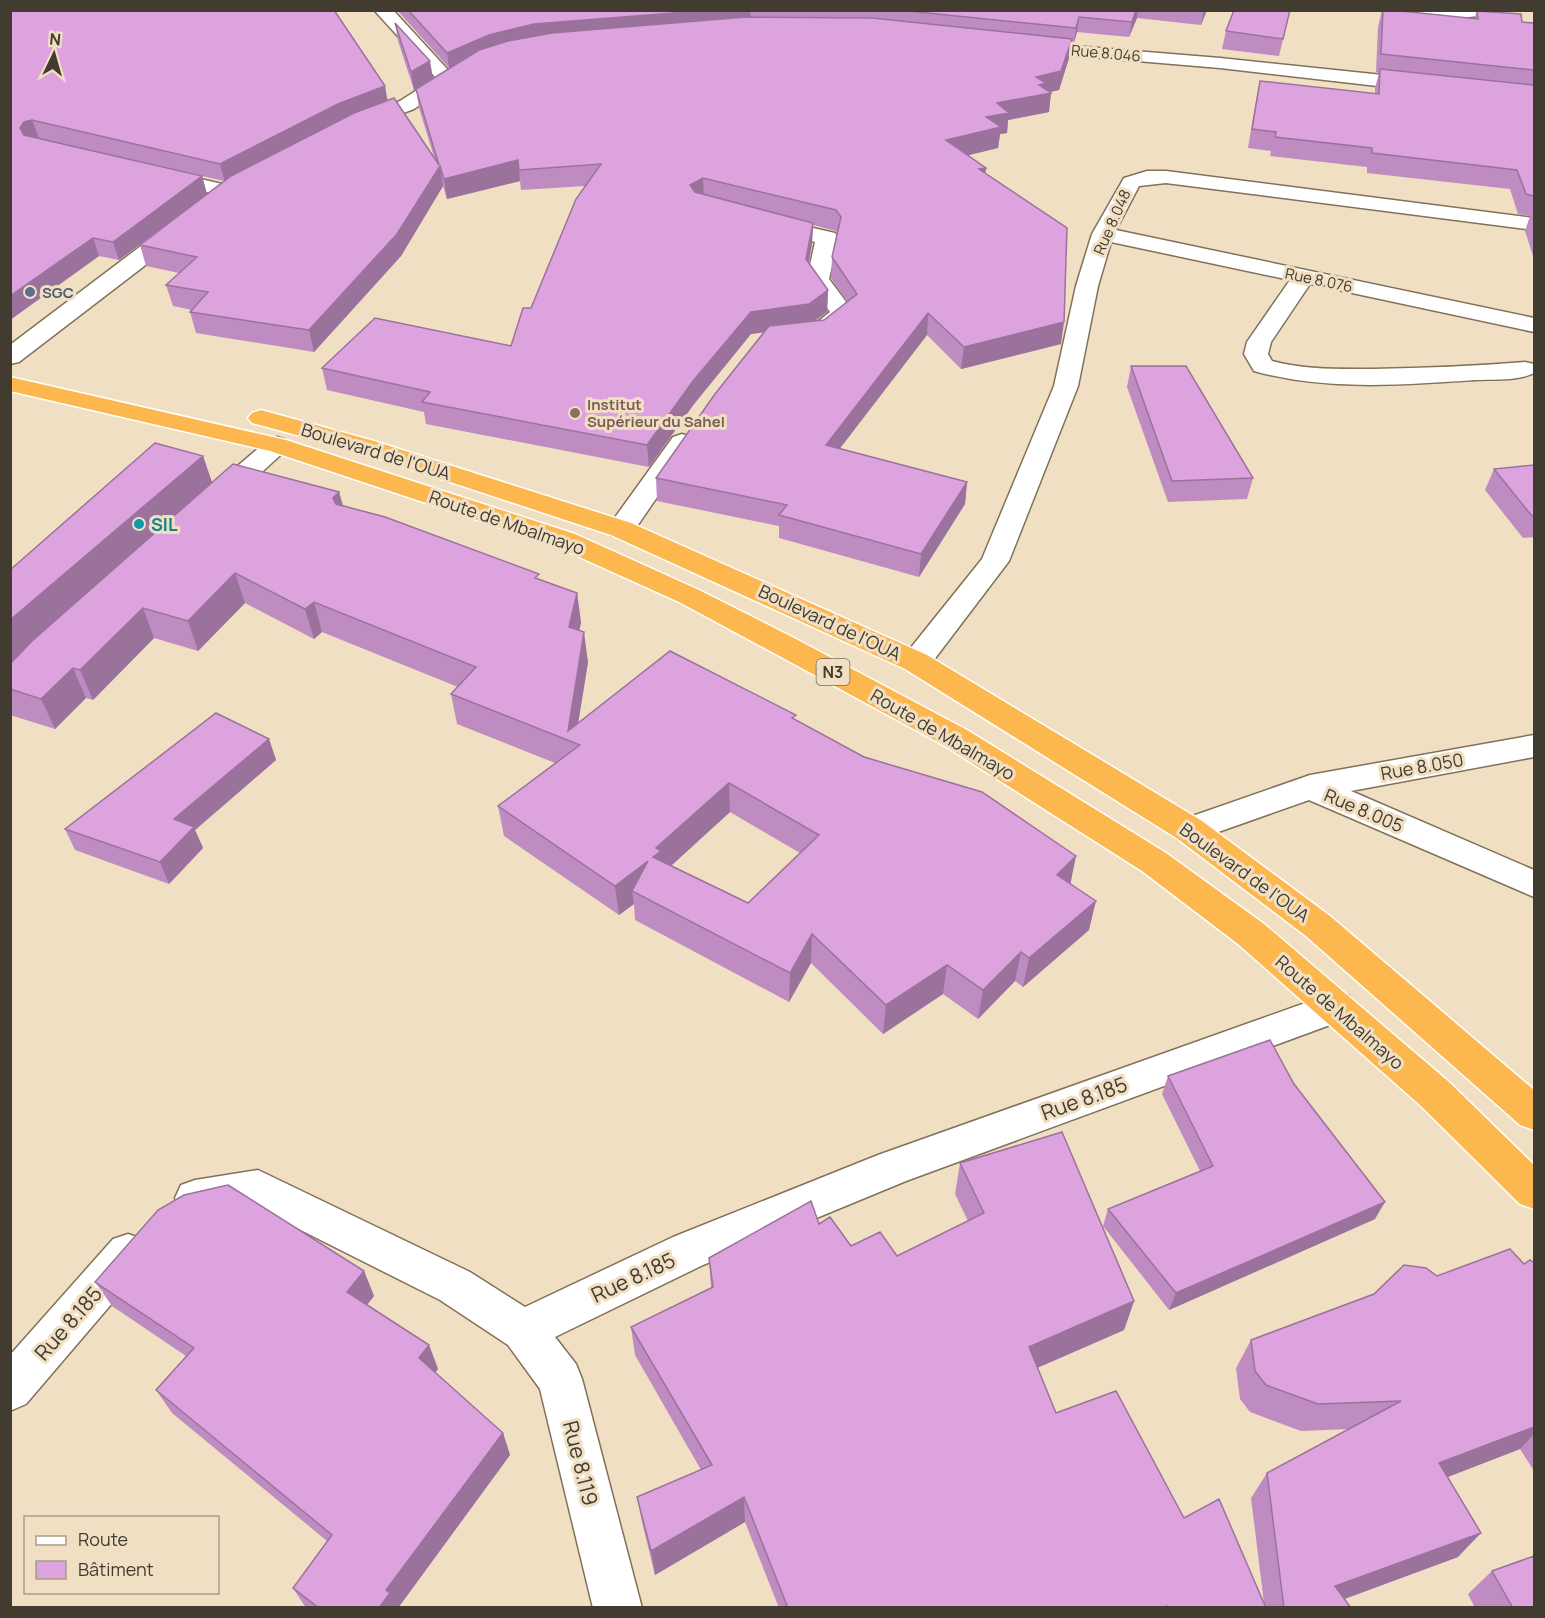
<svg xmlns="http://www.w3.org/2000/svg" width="1545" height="1618" viewBox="0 0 1545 1618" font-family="Manrope,sans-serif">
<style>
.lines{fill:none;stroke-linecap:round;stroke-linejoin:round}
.minor-casing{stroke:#807158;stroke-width:3}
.highway-casing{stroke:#fff;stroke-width:3}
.minor{fill:#fff;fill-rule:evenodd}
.highway{fill:#fdb74f;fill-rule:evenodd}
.wall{fill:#be8cc0;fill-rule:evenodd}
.shaded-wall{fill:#9b729c}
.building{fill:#dda3df;stroke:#9b729c;stroke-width:1.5;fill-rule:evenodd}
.service-dot{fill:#5c6f8a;stroke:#f0dfc3;stroke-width:2}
.education-dot{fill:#8d6e63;stroke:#f0dfc3;stroke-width:2}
.culture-dot{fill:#0f9aa8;stroke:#f0dfc3;stroke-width:2}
.labels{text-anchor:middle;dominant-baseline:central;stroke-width:6;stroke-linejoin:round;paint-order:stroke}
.far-street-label{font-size:15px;fill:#423b30;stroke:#f0dfc3}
.far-service-label{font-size:15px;font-weight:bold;fill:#4e5e75;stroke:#f0dfc3;text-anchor:start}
.far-education-label{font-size:15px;font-weight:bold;fill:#785e54;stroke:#f0dfc3;text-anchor:start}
.shield{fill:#f0dfc3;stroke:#766c5c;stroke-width:1.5}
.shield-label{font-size:16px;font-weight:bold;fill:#423b30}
.street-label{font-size:18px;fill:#423b30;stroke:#f0dfc3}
.culture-label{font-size:18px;font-weight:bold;fill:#0d838f;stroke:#f0dfc3;text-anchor:start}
.near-street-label{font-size:21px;fill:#423b30;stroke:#f0dfc3}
</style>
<rect width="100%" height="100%" fill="#f0dfc3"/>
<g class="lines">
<g class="minor-casing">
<path id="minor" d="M374,10H393L448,70L455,68L464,74L414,109L360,129L353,127L350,123L353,119L400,101L436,78Z
M1405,10H1496C1487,20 1414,21 1405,10Z
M1025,42L1220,58L1421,79L1430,85L1421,91L1220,68L1019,51L1016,47L1019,43Z
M162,170L235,187L238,191L235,195L228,197L155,180L152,176L155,172Z
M1147,171H1166L1534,218V230L1166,183L1139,186L1116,230L1534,318V332L1310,284L1271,342L1268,354L1272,361C1305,370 1339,369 1373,369C1424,368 1474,366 1525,362L1534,364V373C1519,381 1493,379 1475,380C1403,385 1325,391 1254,371L1244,354L1247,342L1290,280L1111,242L1098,286L1078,386L1009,561L927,669L916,672L905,669L901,662L905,655L982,559L1054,386L1076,286L1092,234L1124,178Z
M769,218L835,233L838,238L829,279L855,314L821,340H805L801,335L830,312L807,279L815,242L761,229L758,224L761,219Z
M178,223L186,224L189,229L186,234L19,362L10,364V345L170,224Z
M682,434L691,437L695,442L631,535L621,537L611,535L607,529L611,523L673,437Z
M277,437L286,440L290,445L286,450L226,505L216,507L206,505L203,499L206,493L268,440Z
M1534,735V757L1351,791L1534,870V897L1309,800L1190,842L1178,839L1173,830L1178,821L1310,775Z
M1336,992L1349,996L1354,1007L1349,1018L906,1181L703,1265L555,1337L576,1364L582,1379L642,1608H593L540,1389L508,1345L440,1300L255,1207L195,1216L181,1211L175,1198L181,1185L195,1180L258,1170L470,1272L525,1307L673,1237L878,1155Z
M128,1234L143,1239L149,1253L143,1267L26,1404L10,1411V1355L113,1239Z"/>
</g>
<g class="highway-casing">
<path id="highway" d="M10,377L286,440L575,534L699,590L794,638L967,730L1166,853L1264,924L1449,1082L1534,1165V1209L1520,1204L1421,1106L1238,944L1142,871L945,746L772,652L679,602L555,546L270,451L10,391Z
M261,410L374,441L631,523L927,655L1202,821L1330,916L1534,1090V1130L1520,1125L1306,936L1178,839L905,669L611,535L356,451L252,423L248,418L252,413Z"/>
</g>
<use href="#minor" class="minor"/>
<use href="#highway" class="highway"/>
</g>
<path class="wall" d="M10,10L387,100L434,157L419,108L416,89L449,68L397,10H1207L1201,25L1137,18L1129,37L1077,32L1074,43H1071L1069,58L1059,90L1051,92L1049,112L1008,120L1007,133L1000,134L998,148L968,155L986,168L985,174L1061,344L961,369L927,335L839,449L967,482L965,504L919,577L779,538V526L657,501L656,478L765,332L751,334L694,404L649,467L426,424L424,412L327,390L322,368L511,346L531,308L585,186L521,190L520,181L447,199L443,186L401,256L314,352L196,333L190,312L192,310L173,306L166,285L179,273L146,266L140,245L224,181L202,176L207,194L119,260L99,256L10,320ZM813,225L836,231L837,234L832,257L831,278L847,302L824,320L814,321L827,312L828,290L809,263L812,244Z
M1290,10L1279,56L1222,49L1226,31Z
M1382,10L1474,19L1477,11L1522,22L1534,23V259L1525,231L1530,216L1518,214L1510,189L1367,173V167L1270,156L1271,151L1248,148L1256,100L1260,81L1375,94V88L1379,73L1376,72L1378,27Z
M395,23L433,78L414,90L398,41Z
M1131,366L1253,478L1247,499L1168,502L1127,387Z
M203,456L212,483L339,492L343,505L577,593L581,623L579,630L588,662L578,723L796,720L1070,884L1089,930L1023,987L1015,981L978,1019L943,994L883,1034L811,963L789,1002L635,920L634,904L619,915L504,836L498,806L555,763L457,724L451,694L458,687L322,632L314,639L245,603L198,651L154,638L93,700L86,698L55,729L10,715V570ZM730,812L800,853L748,903L671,866Z
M1534,465V537L1523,538L1485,490L1494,469Z
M269,739L276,760L195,830L203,848L169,884L75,850L65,829Z
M1168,1076L1294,1084L1375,1219L1169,1310L1103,1226L1108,1209L1200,1171L1162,1094Z
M960,1163L1134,1301L1124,1330L1037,1368L1056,1413L1184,1518L1264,1603L1251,1498L1267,1473L1349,1429L1301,1431L1250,1412L1240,1399L1236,1368L1251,1340L1437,1276L1524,1264L1534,1263V1471L1520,1449L1447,1477L1458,1557L1344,1599L1351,1608H779L745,1522L655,1575L642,1522L637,1497L701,1470L635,1355L631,1327L711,1288L709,1258L819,1224L851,1246L897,1256L968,1221L955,1194Z
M364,1271L374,1296L367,1305L429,1345L438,1369L435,1372L503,1433L510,1455L398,1608H306L293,1588L327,1541L172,1413L156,1390L186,1356L112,1306L95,1282Z
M1492,1571L1534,1608H1475L1468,1594Z"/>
<path class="shaded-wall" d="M711,10H750L751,22L449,68L447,53L489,35L534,24Z
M1136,10H1138L1137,18L1129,37L1132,22Z
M1204,10H1207L1201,25Z
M1079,17L1077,32L1074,43L1076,28Z
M1072,39L1069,58L1059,90L1045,93H1051L1049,112L1008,120L1007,133L1000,134L998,148L945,161L946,140L986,117L997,103L1036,77Z
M430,61L433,78L414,90L411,72Z
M385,86L388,103L225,182L220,164L338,104Z
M32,120L39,138L26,146L20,128L24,122Z
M518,160L520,181L447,199L444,179Z
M440,166L443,186L401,256L314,352L309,330Z
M986,168L984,188L979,169Z
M202,176L207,194L119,260L113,242Z
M703,178L704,199L690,205V185Z
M813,223L812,244L805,280L806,259Z
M93,238L99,256L10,320V296Z
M828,290L827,312L808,326L751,334L694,404L649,467L647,445L693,381L751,312Z
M928,313L927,335L825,468L826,445Z
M1064,322L1061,344L961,369L964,347Z
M203,456L213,485L10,665V620Z
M967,482L965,504L919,577L921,554Z
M339,492L347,522L333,498Z
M235,573L245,603L198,651L188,621Z
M577,593L581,623L573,657L569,627Z
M314,602L322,632L314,639L305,609Z
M143,608L154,638L93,700L80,670Z
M584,632L588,662L575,743L568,731Z
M73,668L86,698L55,729L41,699Z
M269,739L276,760L195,830L203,848L169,884L160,862L174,819Z
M729,783L730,812L663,873L653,857L656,848Z
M1076,856L1070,886L1057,875Z
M648,861L632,891L634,904L619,915L615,886Z
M1096,901L1089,930L1023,987L1029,958Z
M812,934L811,963L789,1002L790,973Z
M1021,952L1015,981L978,1019L983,990Z
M947,965L943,994L883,1034L886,1005Z
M1385,1202L1375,1219L1169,1310L1176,1293Z
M364,1271L374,1296L357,1317L347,1292Z
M1134,1301L1124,1330L1021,1375L1029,1347Z
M429,1345L438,1369L428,1382L419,1358Z
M1534,1427V1434L1520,1449L1417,1489L1439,1463Z
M503,1433L510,1455L398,1608H379L386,1590Z
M744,1497L745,1522L655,1575L651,1551Z
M1481,1533L1458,1557L1320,1608L1335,1586Z"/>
<path class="building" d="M10,10H334L385,86L338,104L220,164L32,120L24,122L20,128L24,135L202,176L113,242L93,238L10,296Z
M408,10H711L534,24L489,35L447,53Z
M898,10H1136L1132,22L1079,17L1076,28Z
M1234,10H1290L1283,39L1226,31Z
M1383,10H1391L1478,19L1477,11L1521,14L1522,22L1534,23V70L1381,54Z
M746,17L872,18L1072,39L1061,71L1036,77L1046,83L1039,85L1051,93L997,103L1009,113L986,117L1001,127L946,140L986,168L979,169L1067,228L1064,322L964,347L928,313L826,445L967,482L921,554L779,515L787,505L656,478L715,394L769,326L824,320L857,294L832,257L841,217L836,210L703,178L690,185L695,192L813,223L806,259L828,290L809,304L751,312L693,381L647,445L422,402L430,392L322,368L375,318L511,346L523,308H531L576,199L601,164L519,170L518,160L444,179L440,166L397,234L309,330L190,312L208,292L166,285L197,257L140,245L231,176L354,113L394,98L439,165L416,89L479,50L508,41L552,33Z
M395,23L430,61L411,72Z
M1380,69L1534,85V196L1526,194L1517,170L1372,153V148L1275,137L1276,132L1252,129L1260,81L1379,94Z
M1131,366H1186L1253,478L1172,481Z
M155,443L203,456L10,620V570Z
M233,464L339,492L333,498L336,504L385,517L539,574L535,578L577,593L569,627L584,632L568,731L670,651L796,715L792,718L864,757L982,792L1076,856L1057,875L1096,901L1029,958L1021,952L983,990L947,965L886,1005L812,934L790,973L632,891L648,861L615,886L498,806L580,745L451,694L476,667L314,602L305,609L235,573L188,621L143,608L80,670L73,668L41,699L10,689V664L32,641ZM729,783L819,835L748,903L653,857L661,851L656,848Z
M1534,465V516H1532L1494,469Z
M216,713L269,739L174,819L194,827L160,862L65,829Z
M1270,1040L1294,1084L1385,1202L1176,1293L1108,1209L1213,1166L1168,1076Z
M1062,1132L1134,1301L1029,1347L1056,1413L1116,1391L1184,1518L1219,1499L1266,1608H1168L1167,1606L1165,1608H788L744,1497L651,1551L637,1497L712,1465L631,1327L713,1287L709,1258L811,1201L819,1224L830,1217L851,1246L880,1232L897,1256L984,1213L960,1163Z
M228,1185L364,1271L347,1292L429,1345L419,1358L503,1433L386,1590L390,1593L379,1608H319L293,1588L332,1535L156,1390L194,1348L95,1282L158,1210L184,1195Z
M1510,1249L1524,1264L1530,1260L1534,1263V1427L1439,1463L1481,1533L1335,1586L1351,1608H1284L1267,1473L1401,1401L1318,1404L1266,1385L1255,1371L1251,1340L1374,1294L1404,1265L1426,1268L1437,1276Z
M1534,1556V1608H1513L1492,1571Z"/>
<circle class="service-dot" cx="30" cy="292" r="6"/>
<circle class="education-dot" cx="575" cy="413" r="6"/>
<circle class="culture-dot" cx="139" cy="524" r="6"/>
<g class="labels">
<g class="far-street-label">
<text transform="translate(1106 53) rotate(5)">Rue 8.046</text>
<text transform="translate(1112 222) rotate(-66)">Rue 8.048</text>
<text transform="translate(1319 280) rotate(12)">Rue 8.076</text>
</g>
<g class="far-service-label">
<text x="42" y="292">SGC</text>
</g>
<g class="far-education-label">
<text x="587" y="404">Institut<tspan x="587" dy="17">Supérieur du Sahel</tspan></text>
</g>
<rect class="shield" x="816.5" y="659" width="33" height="26" rx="4.5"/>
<g class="shield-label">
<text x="833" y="672">N3</text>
</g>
<g class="street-label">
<text transform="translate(376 451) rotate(17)">Boulevard de l'OUA</text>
<text transform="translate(507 522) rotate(19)">Route de Mbalmayo</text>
<text transform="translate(830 622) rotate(25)">Boulevard de l'OUA</text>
<text transform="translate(943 734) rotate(30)">Route de Mbalmayo</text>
<text transform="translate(1422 766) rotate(-10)">Rue 8.050</text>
<text transform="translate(1364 810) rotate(23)">Rue 8.005</text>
<text transform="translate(1245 872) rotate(36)">Boulevard de l'OUA</text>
<text transform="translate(1340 1012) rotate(41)">Route de Mbalmayo</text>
</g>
<g class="culture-label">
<text x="151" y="524">SIL</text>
</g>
<g class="near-street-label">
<text transform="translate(1084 1098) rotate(-20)">Rue 8.185</text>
<text transform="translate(633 1277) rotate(-25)">Rue 8.185</text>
<text transform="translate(68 1323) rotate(-49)">Rue 8.185</text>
<text transform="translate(581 1463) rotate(76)">Rue 8.119</text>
</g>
</g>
<rect width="1545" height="1618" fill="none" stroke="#423b30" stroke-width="24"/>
<rect x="24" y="1516" width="195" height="78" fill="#f0dfc3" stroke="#aa9d88" stroke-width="1.5"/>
<rect x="36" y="1536" width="30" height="9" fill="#ffffff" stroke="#aa9d88" stroke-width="1.5"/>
<text x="78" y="1546" font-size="18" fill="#423b30">Route</text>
<rect x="36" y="1561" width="30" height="18" fill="#dda3df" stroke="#aa9d88" stroke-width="1.5"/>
<text x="78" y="1576" font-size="18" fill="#423b30">Bâtiment</text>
<g transform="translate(54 54) rotate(5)" stroke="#f0dfc3" stroke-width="4.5" paint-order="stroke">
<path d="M0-4.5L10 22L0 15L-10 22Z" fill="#423b30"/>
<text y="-9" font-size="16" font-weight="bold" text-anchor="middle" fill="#423b30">N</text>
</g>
</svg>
